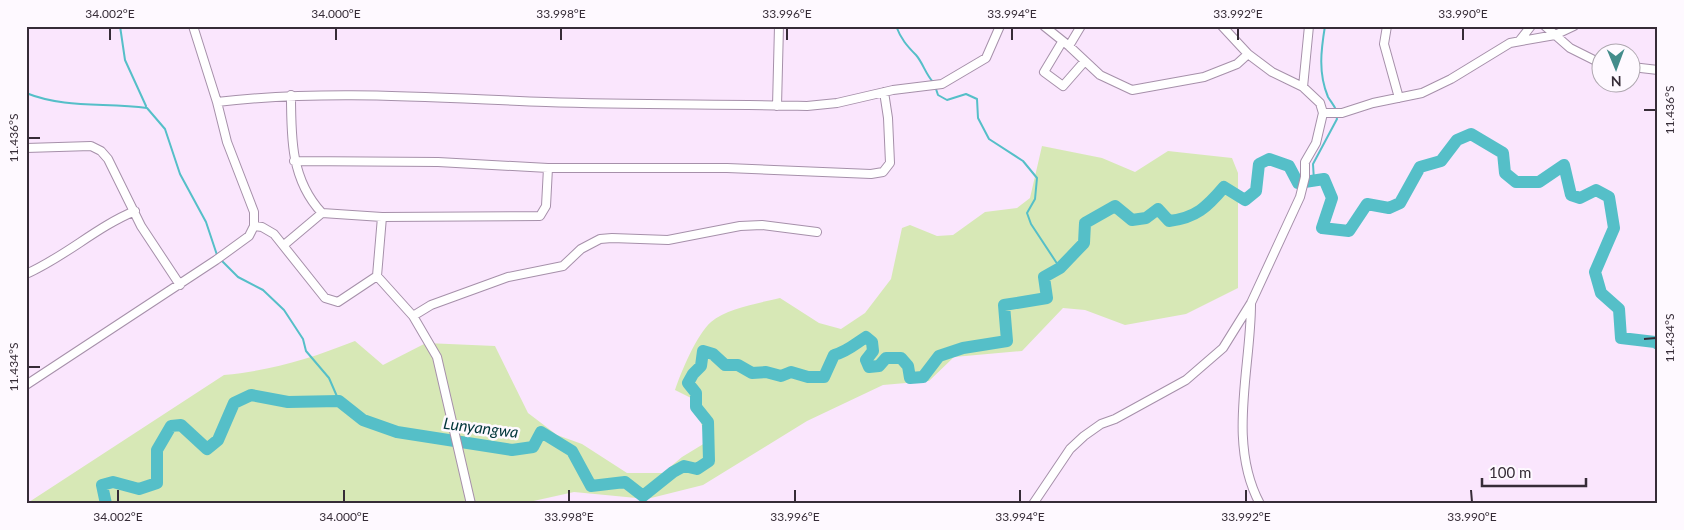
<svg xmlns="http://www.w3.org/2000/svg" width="1684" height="530" viewBox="0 0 1684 530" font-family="Lato,sans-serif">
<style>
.green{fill:#d7e8b6}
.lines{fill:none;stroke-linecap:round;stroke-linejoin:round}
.stream{stroke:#55bfc8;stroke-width:2}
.river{stroke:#55bfc8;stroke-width:12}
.minor-casing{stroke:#a690aa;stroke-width:10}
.minor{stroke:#fff;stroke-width:8}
.ticks{fill:none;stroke:#362c37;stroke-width:2}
.labels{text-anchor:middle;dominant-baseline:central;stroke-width:5;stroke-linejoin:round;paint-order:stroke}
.water-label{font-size:16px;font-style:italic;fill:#01363a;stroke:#fef9ff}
.neatline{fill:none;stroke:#362c37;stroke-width:2}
.ticks-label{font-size:12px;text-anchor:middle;fill:#362c37}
</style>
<rect width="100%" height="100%" fill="#fae6fd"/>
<path class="green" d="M1042,146L1102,158L1135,172L1168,151L1232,158L1238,173V288L1186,314L1125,325L1085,310L1063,308L1022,351L954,357L929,381L883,385L807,421L703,485L647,499L574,492L520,504H26L224,375C274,370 309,359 355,341L383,365L426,343L495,346L528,413L557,435L582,444L627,473H663L682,457L705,443L701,421L691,398L675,390C681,372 697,334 711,322C727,308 760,303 780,298L819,323L841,329L865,313L891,279L902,228L910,225L937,236L953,235L985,212L1017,208L1030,198Z"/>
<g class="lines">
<path class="stream" d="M120,26L125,60L146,106
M896,26C901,39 907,46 916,55C923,63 925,73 933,82
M1325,26C1321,50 1318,73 1328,97C1331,102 1334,105 1336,110
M935,86L938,95L947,100L966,94L977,99L978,118L989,139L1023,161L1037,178L1035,199L1027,213L1031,224L1060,268
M26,93C66,109 106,102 147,108L165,129L180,174L206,222L217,255
M1314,181L1313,164L1337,119L1336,115
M220,259L238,277L263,290L284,310L303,339L306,351L329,378L339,401"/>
<path class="river" d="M106,504L102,485L113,482L139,489L157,483V450L171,426L181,425L207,449L218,440L234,403L251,395L288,402L339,401L363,420L397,432L512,450L533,447L541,432L572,451L591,486L625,482L643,496L673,472L684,466L697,469L709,461L708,422L696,407V393L688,383L693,374L701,366L703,351L713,354L725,365H738L752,373L766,372L781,376L791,372L808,377H824L834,355C847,352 855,344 866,337L872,342L873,351L866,360L869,367L879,366L886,358H901L908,366L910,378L923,377L939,356L963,348L1007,341L1004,305L1047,298L1044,277L1060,268L1084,243L1085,223L1115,206L1132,220L1146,218L1158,209L1169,221C1196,218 1207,207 1224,187L1245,200L1256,191L1259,164L1269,159L1289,166L1298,183L1324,179L1332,198L1322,228L1349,231L1367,204L1389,208L1400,203L1420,167L1441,161L1457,140L1471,134L1503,153L1505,173L1516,182H1539L1564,165L1571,195L1580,198L1596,190L1609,197L1614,228L1595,272L1601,293L1619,309L1621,338L1655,342L1658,344"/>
<g class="minor-casing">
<path id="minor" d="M1044,26L1069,46L1081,26
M1387,26L1384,44L1399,98
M1545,26L1570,48L1602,64
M1520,40L1531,26
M1062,42L1044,72L1063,86L1084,62
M1069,46L1100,75L1132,90L1204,77L1237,64L1248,54
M1632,67L1658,70
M1303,87L1309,26
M291,95C291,138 291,180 322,213L382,217L540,216L546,206L548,168
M217,102C327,89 437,98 546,102C633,105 720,104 807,106L837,103L893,90L942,84L986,58L1000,26
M777,106L779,26
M1323,113H1342L1373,103L1422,93L1451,79L1510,43L1555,35L1574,26
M26,148L91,146L101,151L108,159L141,226L180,285
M294,161L438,162L548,168H727L871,174L883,172L890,163L888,118L884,92
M254,226L262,227L274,234L325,298L338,302L377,276L382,217
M284,245L322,213
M26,274C65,257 96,227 135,211
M377,276L413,316L437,357L471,504
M1251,304C1251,368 1227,443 1260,504
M413,316L431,305L508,277L563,266L581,249L600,239L612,238L668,240L740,226L762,225L817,232
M26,385L216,260L249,236L254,226V212L227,142L217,102L193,26
M1033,504L1070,449L1084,436L1101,424L1115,419L1186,380L1223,348L1251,303L1300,197L1305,177V162L1316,143L1323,113L1320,103L1303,87L1272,72L1248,54L1222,26"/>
</g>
<use href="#minor" class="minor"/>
</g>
<path class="ticks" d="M110,28V40M336,28V40M561,28V40M787,28V40M1012,28V40M1238,28V40M1463,28V40M1644,110H1656M28,138H40M1644,339L1656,338M28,367H40M118,490V502M344,490V502M569,490V502M795,490V502M1020,490V502M1246,490V502M1471,490L1472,502"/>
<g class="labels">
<g class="water-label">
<text transform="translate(481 427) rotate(7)">Lunyangwa</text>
</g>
</g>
<rect width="1684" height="530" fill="none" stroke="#fef9ff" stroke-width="55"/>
<g transform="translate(1616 68) rotate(179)"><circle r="24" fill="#fef9ff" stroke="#aea7af"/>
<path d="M0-4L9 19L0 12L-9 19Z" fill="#448c8b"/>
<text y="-8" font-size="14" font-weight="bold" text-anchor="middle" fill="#362c37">N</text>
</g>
<path d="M1482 478v8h104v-8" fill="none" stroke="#362c37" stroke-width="2.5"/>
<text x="1489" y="478" font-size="15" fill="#362c37" stroke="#fef9ff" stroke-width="4" paint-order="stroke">100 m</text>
<rect x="28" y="28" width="1628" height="474" class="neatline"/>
<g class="ticks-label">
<text x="110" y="18">34.002°E</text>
<text x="336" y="18">34.000°E</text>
<text x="561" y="18">33.998°E</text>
<text x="787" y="18">33.996°E</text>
<text x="1012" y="18">33.994°E</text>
<text x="1238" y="18">33.992°E</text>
<text x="1463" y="18">33.990°E</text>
<text transform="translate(1670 110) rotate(-90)" y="4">11.436°S</text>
<text transform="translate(14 138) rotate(-90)" y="4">11.436°S</text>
<text transform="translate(1670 338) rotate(-90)" y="4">11.434°S</text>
<text transform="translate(14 367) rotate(-90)" y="4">11.434°S</text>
<text x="118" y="521">34.002°E</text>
<text x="344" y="521">34.000°E</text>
<text x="569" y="521">33.998°E</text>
<text x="795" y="521">33.996°E</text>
<text x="1020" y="521">33.994°E</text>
<text x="1246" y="521">33.992°E</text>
<text x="1472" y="521">33.990°E</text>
</g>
</svg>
